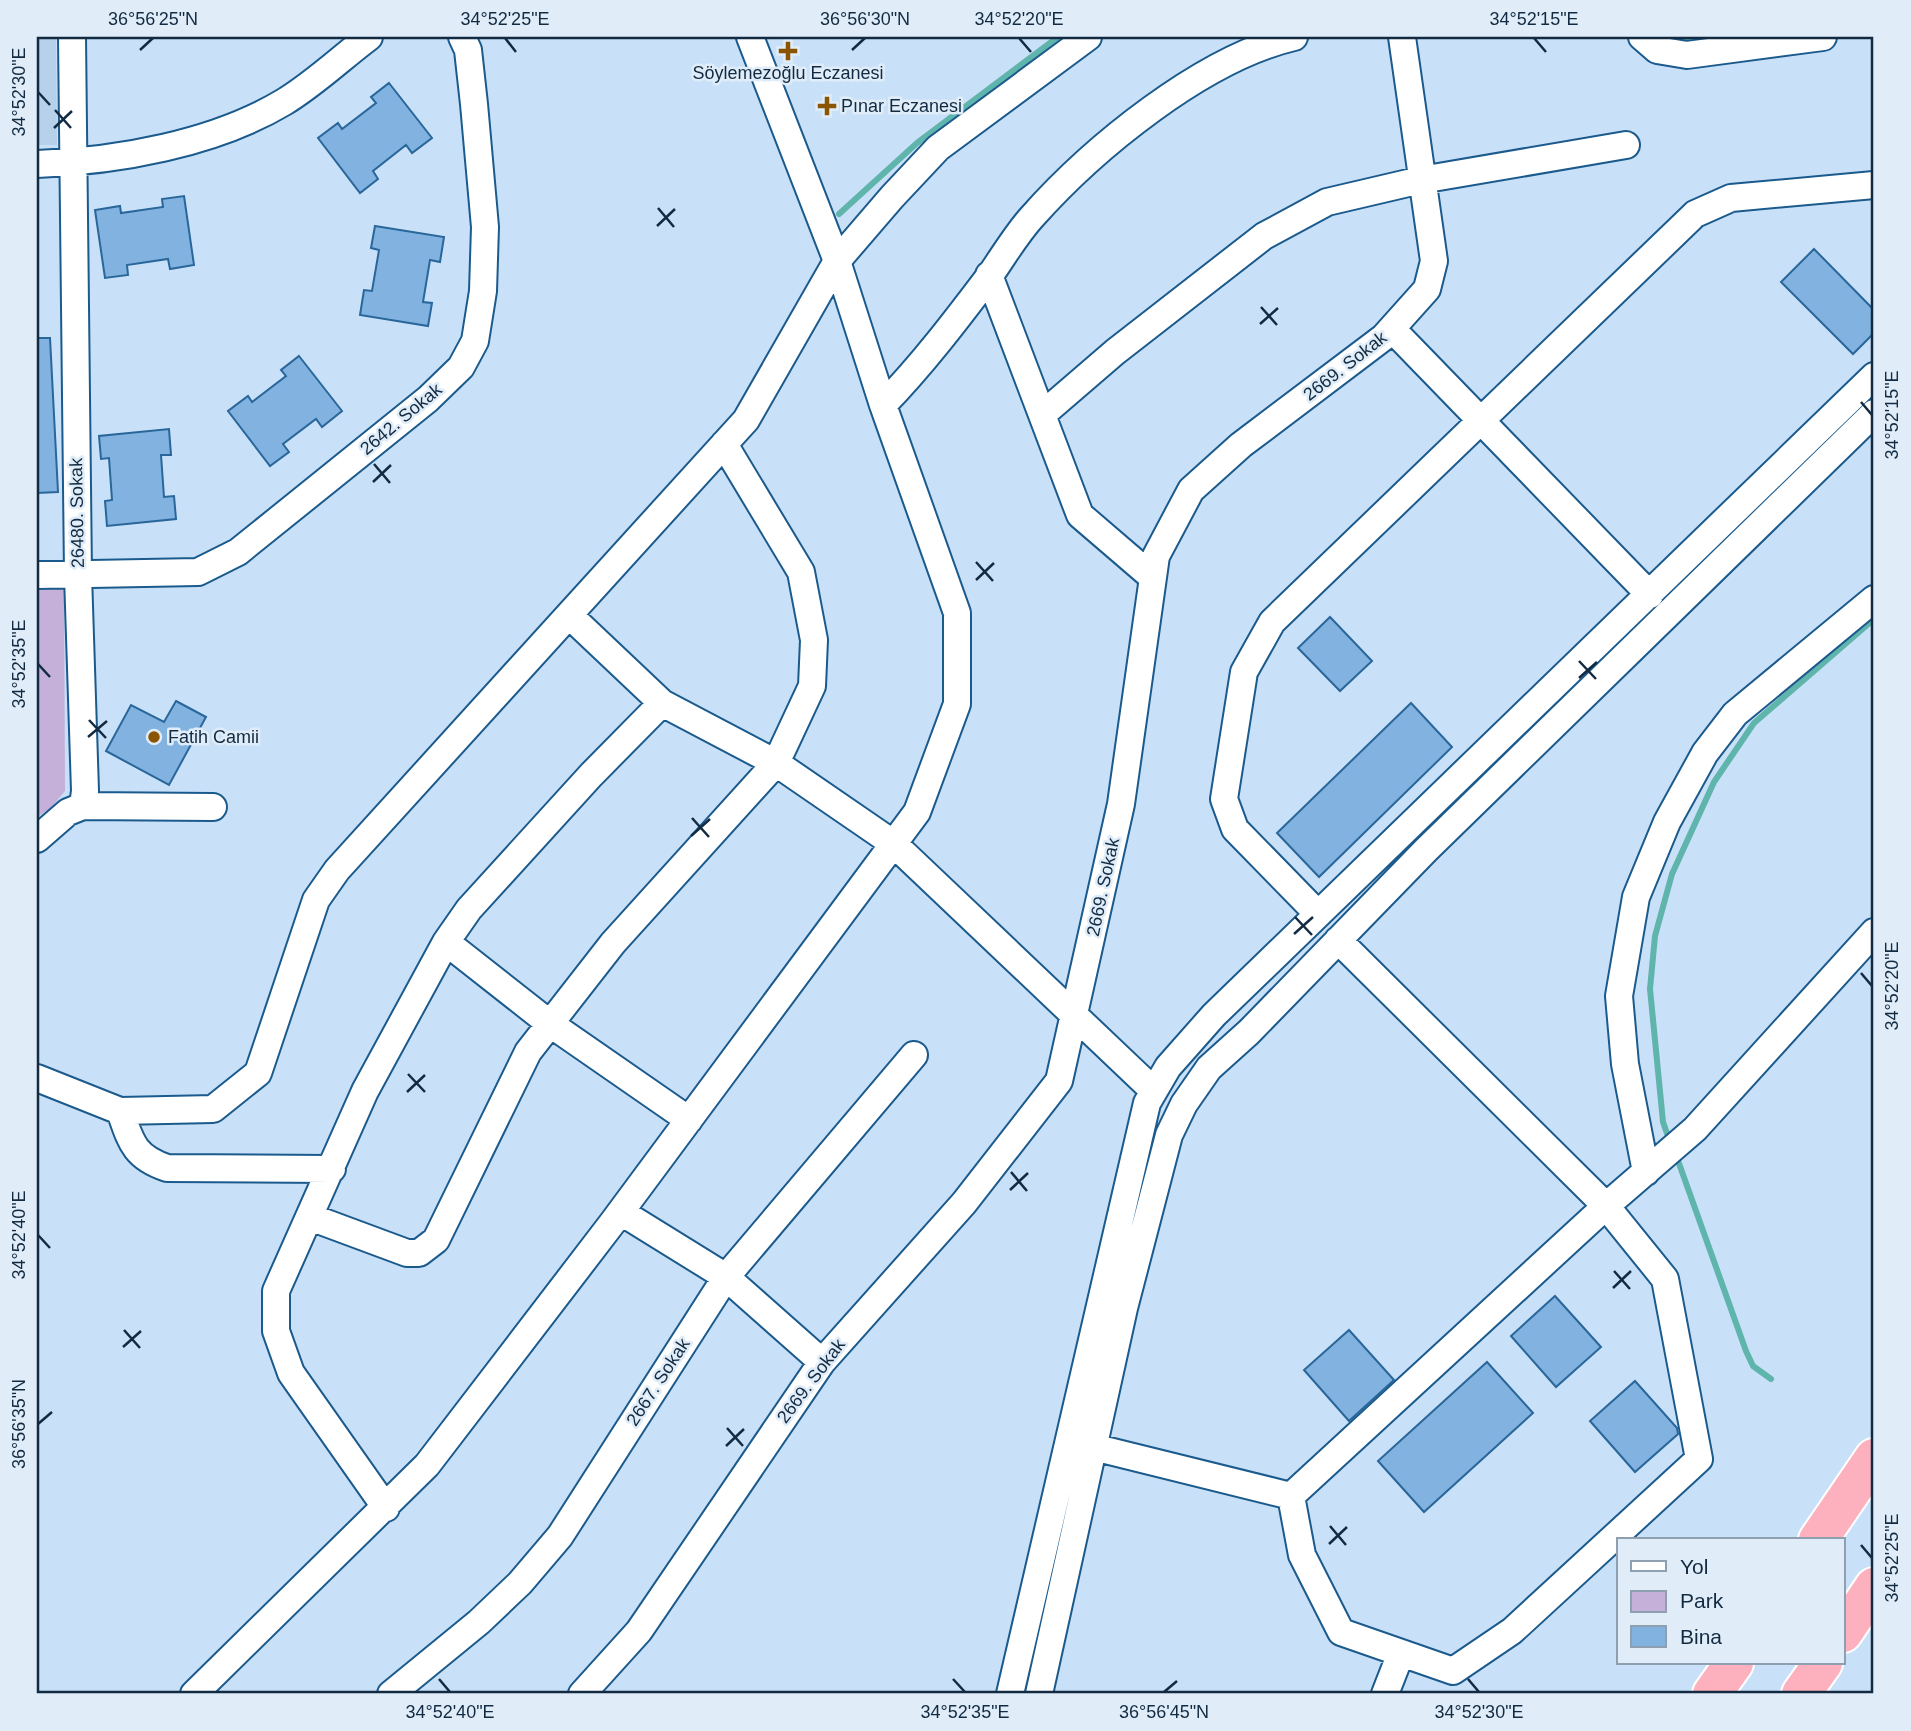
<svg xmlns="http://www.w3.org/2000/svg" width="1911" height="1731" viewBox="0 0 1911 1731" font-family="Arial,sans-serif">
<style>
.built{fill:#b7d1eb}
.green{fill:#c4b0d9}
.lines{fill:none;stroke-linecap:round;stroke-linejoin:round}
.stream{stroke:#5fb4ac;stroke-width:6}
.building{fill:#81b2e0;stroke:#29669a;stroke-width:2}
.minor-casing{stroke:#1b5a8c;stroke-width:30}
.highway-casing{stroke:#fff;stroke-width:42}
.minor{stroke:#fff;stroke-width:26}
.highway{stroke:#fdb1bf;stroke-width:38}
.ticks{fill:none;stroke:#122b42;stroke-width:2.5}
.poi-dot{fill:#8a5403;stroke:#e0edf9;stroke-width:2.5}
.labels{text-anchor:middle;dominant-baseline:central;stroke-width:5;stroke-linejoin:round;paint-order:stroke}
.poi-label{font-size:18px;fill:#122b42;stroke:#e0edf9;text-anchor:start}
.street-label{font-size:18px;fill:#122b42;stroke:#e0edf9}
.neatline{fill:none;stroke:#122b42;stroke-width:2.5}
.ticks-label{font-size:18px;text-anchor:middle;fill:#122b42}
</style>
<rect width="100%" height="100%" fill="#c9e1f8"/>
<path class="built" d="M37,37H56L57,145H37Z"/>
<path class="green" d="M64,577L65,791L50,809L37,817V579Z"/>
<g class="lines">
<path class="stream" d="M1671,37L1675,39L1709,37
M839,214L917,143L1058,37
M1670,1142L1663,1122L1650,989L1655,936L1672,874L1714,782L1754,723L1874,619
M1676,1155L1746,1351L1753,1366L1771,1379"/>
</g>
<path class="building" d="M389,83L432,138L412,153L406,145L373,171L378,179L360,193L318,138L338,123L342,129L376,103L371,97Z
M184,196L194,265L170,269L168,259L127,265L128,275L105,278L95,210L120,206L121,213L163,207L162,199Z
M375,226L444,237L440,262L430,260L423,302L432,303L428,326L360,315L364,290L372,291L379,250L371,248Z
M1814,249L1874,310V333L1853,354L1781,282Z
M37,338H50L58,492L37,493Z
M299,356L342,411L322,427L316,419L283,444L289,452L270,466L228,411L248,396L252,402L286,376L281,370Z
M169,429L171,455H161L164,497L174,496L176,519L107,526L105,501L112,500L109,458L101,459L99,436Z
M1330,617L1372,661L1340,691L1298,648Z
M176,701L206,717L169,785L106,751L131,705L164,722Z
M1411,703L1452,747L1319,877L1277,833Z
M1555,1296L1601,1347L1556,1387L1511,1336Z
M1349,1330L1394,1380L1349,1421L1304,1370Z
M1487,1362L1533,1413L1424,1512L1378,1461Z
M1635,1381L1677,1428L1678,1434L1635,1472L1590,1421Z"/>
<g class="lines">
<g class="minor-casing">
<path id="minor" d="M1642,37L1657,50L1687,55L1823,37
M37,164C117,161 214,144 284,102C314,84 341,58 369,37
M989,275L1080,515L1151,576
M1392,329L1650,595
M883,405C922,365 957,319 991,274C1004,255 1016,235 1031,218C1093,148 1203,58 1294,37
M1043,414L1115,352L1264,236L1327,202L1421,180L1626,145
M37,575L198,572L238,552L428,399L461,367L475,341L483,291L485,227L474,104L468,50L462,37
M569,615L662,703L776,763L894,844L1154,1091
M83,806L213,807
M37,839L68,812L83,806L85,791L78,575L72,37
M1318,914L1235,829L1224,799L1244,672L1272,622L1695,214L1731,198L1874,185
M446,942L549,1023L689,1120
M37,1078L120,1111L213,1109L258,1073L316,900L337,870L746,420L837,261L892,197L938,148L1088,37
M120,1111C131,1142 134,1157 167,1168L332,1169
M1646,1172L1625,1064L1619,996L1636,897L1667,822L1705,753L1735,714L1874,599
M621,1212L726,1277L822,1362
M310,1217L407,1253H419L436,1240L528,1052L613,943L776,763L812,686L814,640L801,572L724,444
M1093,1447L1291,1496L1606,1206L1695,1129L1874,932
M1291,1496L1302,1555L1341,1632L1453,1671L1512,1631L1699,1459L1665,1279L1606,1206L1338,940
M386,1508L291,1373L276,1331V1291L365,1091L446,942L469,909L591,775L662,703
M194,1694L427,1465L613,1222L917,812L957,704V613L883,405L837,261L750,37
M391,1694L479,1622L520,1583L560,1536L726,1277L914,1055
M582,1694L639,1631L822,1362L964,1203L1059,1081L1121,804L1156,556L1191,490L1241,445L1384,337L1427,289L1434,261L1402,37
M1010,1694L1147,1103L1168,1067L1214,1015L1874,376
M1039,1694L1124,1308L1169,1135L1184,1104L1209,1068L1249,1032L1426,850L1874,413
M1385,1694L1401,1653"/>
</g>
<g class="highway-casing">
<path id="highway" d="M1818,1540L1874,1458
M1843,1633L1874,1587
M1712,1694L1734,1663
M1801,1694L1823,1663"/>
</g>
<use href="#minor" class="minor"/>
<use href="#highway" class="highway"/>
</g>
<path class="ticks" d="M505,38L516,52M1019,38L1031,52M1534,38L1546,52M140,50L153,38M852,50L865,38M38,92L50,105M55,110L71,128M54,128L72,111M658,208L674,227M657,226L675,209M1261,307L1277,325M1260,324L1278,308M1861,402L1872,415M374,464L390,483M373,482L391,465M976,562L993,581M976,580L994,563M1579,661L1596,679M38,664L50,677M1579,678L1597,662M89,720L106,738M88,737L107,721M692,818L709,837M691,836L710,819M1295,917L1312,935M1294,934L1313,917M1861,973L1872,986M408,1074L425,1092M407,1092L425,1075M1011,1172L1027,1191M1010,1190L1028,1173M38,1235L50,1248M1614,1271L1630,1289M1613,1288L1631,1271M124,1330L140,1348M123,1347L141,1331M38,1424L52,1412M727,1428L743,1446M726,1446L744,1429M1330,1526L1346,1545M1329,1544L1347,1527M1861,1545L1872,1558M439,1679L450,1692M953,1679L965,1692M1468,1679L1479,1692M1164,1692L1177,1681"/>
<g class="poi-dot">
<path d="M784.5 40.5h7v7h7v7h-7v7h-7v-7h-7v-7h7z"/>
<path d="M823.5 95.5h7v7h7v7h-7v7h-7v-7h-7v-7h7z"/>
<circle cx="154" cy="737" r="7"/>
</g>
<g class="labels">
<g class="poi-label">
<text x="788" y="73" text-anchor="middle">Söylemezoğlu Eczanesi</text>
<text x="841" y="106">Pınar Eczanesi</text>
<text x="168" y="737">Fatih Camii</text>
</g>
<g class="street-label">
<text transform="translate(1345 366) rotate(-38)">2669. Sokak</text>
<text transform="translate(401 419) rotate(-40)">2642. Sokak</text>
<text transform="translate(77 513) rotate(-91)">26480. Sokak</text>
<text transform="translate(1103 887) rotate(-78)">2669. Sokak</text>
<text transform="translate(811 1381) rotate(-53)">2669. Sokak</text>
<text transform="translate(658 1382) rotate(-57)">2667. Sokak</text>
</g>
</g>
<rect width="1911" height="1731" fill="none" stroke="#e0edf9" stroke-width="77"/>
<rect x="1617" y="1538" width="228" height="126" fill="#e0edf9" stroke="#8e9fb0" stroke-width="2"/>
<rect x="1631" y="1561" width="35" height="10" fill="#ffffff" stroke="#8e9fb0" stroke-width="2"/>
<text x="1680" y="1574" font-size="21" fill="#122b42">Yol</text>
<rect x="1631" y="1591" width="35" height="21" fill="#c4b0d9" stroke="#8e9fb0" stroke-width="2"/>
<text x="1680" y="1608" font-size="21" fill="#122b42">Park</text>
<rect x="1631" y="1626" width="35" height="21" fill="#81b2e0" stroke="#8e9fb0" stroke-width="2"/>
<text x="1680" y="1644" font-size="21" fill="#122b42">Bina</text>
<rect x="38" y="38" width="1834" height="1654" class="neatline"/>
<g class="ticks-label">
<text x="153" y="25">36°56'25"N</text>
<text x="505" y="25">34°52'25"E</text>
<text x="865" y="25">36°56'30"N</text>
<text x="1019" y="25">34°52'20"E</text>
<text x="1534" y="25">34°52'15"E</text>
<text transform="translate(19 92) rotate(-90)" y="6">34°52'30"E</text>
<text transform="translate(1892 415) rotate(-90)" y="6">34°52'15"E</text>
<text transform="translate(19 664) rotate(-90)" y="6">34°52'35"E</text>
<text transform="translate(1892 986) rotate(-90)" y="6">34°52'20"E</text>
<text transform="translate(19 1235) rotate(-90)" y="6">34°52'40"E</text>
<text transform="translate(19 1424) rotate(-90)" y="6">36°56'35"N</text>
<text transform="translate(1892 1558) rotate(-90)" y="6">34°52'25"E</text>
<text x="450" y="1718">34°52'40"E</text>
<text x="965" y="1718">34°52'35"E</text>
<text x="1164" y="1718">36°56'45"N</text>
<text x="1479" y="1718">34°52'30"E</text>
</g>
</svg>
